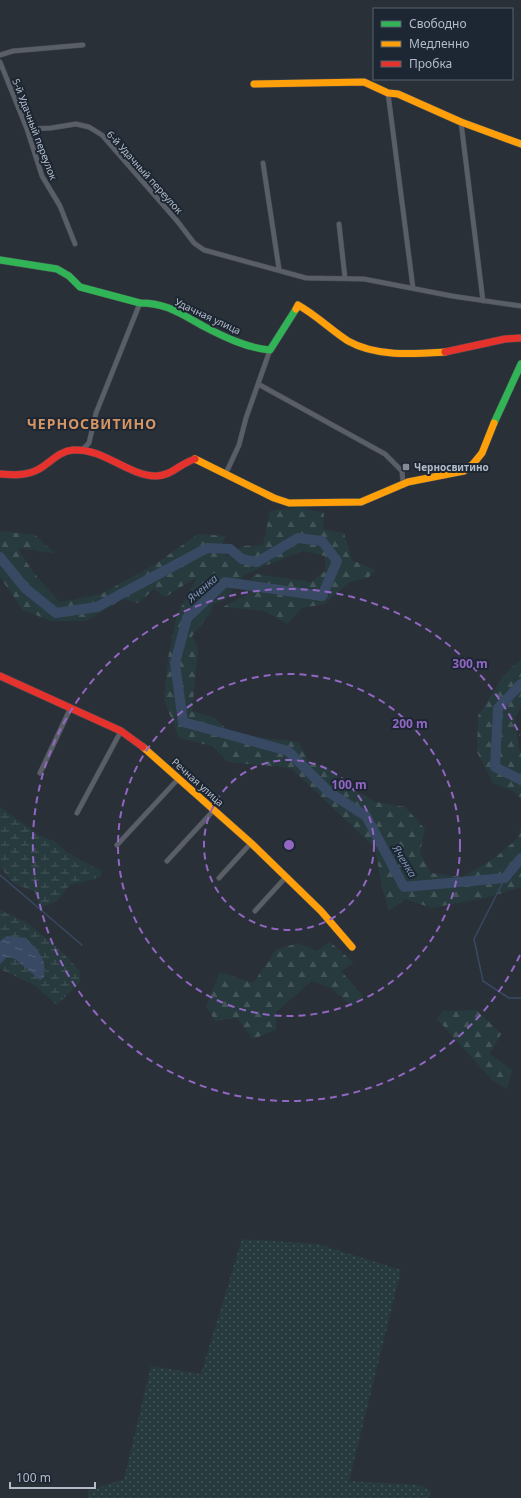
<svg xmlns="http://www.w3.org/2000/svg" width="521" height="1498" viewBox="0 0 521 1498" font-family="'Noto Sans',sans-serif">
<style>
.forest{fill:url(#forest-firs)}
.wetland{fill:url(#wetland-marsh)}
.park{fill:url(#park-dots)}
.water{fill:url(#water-ripples)}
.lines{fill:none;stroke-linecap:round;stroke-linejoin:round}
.stream{stroke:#384963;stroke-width:1.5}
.river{stroke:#384963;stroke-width:10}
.street-casing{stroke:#484c53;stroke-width:5.5}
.fast-casing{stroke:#484c53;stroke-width:8}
.slow-casing{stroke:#484c53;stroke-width:8}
.jam-casing{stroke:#484c53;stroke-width:8}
.street{stroke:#5a5e66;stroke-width:4.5}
.fast{stroke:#30b455;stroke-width:7}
.slow{stroke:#ff9f0a;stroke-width:7}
.jam{stroke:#e5322d;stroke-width:7}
.ring{fill:none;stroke:#9266c3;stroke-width:2;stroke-dasharray:7 5}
.poi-dot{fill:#848b96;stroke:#1d2633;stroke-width:1.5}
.labels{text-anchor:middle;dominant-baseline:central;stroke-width:4;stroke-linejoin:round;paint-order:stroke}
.street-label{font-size:10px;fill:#b4bcc9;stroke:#1d2633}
.poi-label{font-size:10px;font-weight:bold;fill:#b4bcc9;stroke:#1d2633;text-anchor:start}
.water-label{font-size:11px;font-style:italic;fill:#7c92b1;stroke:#1d2633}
.district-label{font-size:14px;font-weight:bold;letter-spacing:1px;fill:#d59563;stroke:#1d2633}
.centre{fill:#9266c3;stroke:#1d2633;stroke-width:2}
.ring-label{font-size:12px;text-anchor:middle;font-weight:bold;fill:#9266c3;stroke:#1d2633;stroke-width:4;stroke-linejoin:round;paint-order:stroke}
</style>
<defs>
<pattern id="forest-firs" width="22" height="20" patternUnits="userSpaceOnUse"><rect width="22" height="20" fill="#273a3e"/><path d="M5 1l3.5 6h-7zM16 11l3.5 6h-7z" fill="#445559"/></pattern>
<pattern id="wetland-marsh" width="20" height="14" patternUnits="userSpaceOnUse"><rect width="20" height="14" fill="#273a3e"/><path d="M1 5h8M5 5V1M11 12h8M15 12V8" fill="none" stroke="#445559"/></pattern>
<pattern id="park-dots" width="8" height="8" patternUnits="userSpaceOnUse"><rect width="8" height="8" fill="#273a3e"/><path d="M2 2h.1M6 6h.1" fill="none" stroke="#445559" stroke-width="1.8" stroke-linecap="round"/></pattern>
<pattern id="water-ripples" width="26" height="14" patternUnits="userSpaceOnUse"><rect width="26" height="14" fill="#384963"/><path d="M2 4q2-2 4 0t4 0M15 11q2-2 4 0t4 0" fill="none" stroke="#526178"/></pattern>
</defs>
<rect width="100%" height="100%" fill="#2a3038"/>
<path class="forest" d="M299,507L324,513L323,529L344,533L352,560L375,570L368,578L349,582L325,604L302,608L287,624L265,611L223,607L250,593L241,587L256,574L311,582L325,571V556L303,551L262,567L244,575L225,600L213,604L211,612L192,636L198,649L192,711L215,718L231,734L299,742L309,763L328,767L344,785L376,802L405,807L425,829L420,852L431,873L462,877L496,857L517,839L521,826V887L490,897L432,908L405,899L389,911L382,888L375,848L291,768L228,762L212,746L179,738L164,700L168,658L177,615L197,577L165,597L154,589L138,603L123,599L86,621H51L23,610L0,577V531L35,535L55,554L19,548C28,569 45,586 60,602L101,594L154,565L198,534L226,536L219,550L227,556L243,546L263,545L270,511Z
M521,659V708L515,717L519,749L521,750V800L515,792L493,783L477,752L478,716L503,676Z
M330,942L354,963L341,971L363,996L352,1006L331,988L312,981L276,1012V1030L253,1039L237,1018L215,1021L206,1006L220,972L253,983L277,949L299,943L316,951Z
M477,1010L501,1034L490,1054L512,1070L507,1089L492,1080L437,1019L443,1011Z"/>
<path class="wetland" d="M0,807L39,835L56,842L65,851L101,871V877L70,885L57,901L41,908L34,891L14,884L0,867Z
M0,910L26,922L57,947L80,971V982L57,1005L36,986L0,969V964L7,957L15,959L40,980L44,977L46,967L39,952L1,940L0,941Z"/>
<path class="park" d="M242,1239L318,1244L401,1270L349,1481L418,1485L431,1490L429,1498H88V1491L124,1479L151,1366L201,1374Z"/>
<path class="water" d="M7,936L26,938C37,950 48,959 44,977L40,980L15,959L7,957L0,964V941Z"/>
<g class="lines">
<path class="stream" d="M0,875L82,945
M505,878L474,939L483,981L509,998H521"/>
<path class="river" d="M0,557L25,588L56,613L97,607L207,548L230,549L242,559L257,562L298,538L322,541L337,561L322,596L225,582L187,618L175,663L183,722L288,751L330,793L366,816L404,887L505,878L521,858
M521,684L498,708L495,767L521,780"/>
<g class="street-casing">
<path id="street" d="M0,55L13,51L83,45
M0,62L27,129L42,176L60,206L75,244
M388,93L413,288
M461,122L483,301
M27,129L51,128L76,124L89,127L102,135L178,222L194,243L204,250L306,278L364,279L452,296L521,306
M263,163L279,269
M339,224L345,278
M258,384L385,454L402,471L403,483
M82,450L89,443L96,413L140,303
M226,473L239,445L246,418L270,350
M40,773L71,707
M77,813L121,731
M117,845L179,778
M167,861L214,810
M219,878L251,843
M255,911L286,877"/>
</g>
<g class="fast-casing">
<path id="fast" d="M0,260L57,269L69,276L80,287L140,303C167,303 181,314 203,326C224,337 247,348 270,350L296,309
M494,423L521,364"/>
</g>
<g class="slow-casing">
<path id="slow" d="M254,84L364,82L388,93L398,94L461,122L521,144
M296,309L298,305C316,315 331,330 348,341C376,357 414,354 445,352
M195,459L274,498L289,503L361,502L408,482L464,471L473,464L482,453L494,423
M143,747L251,843L321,911L352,947"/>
</g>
<g class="jam-casing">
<path id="jam" d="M445,352L505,339L521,338
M0,474C13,475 27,476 39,469C50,463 59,451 73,450C104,448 126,475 156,476C171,476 181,463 195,459
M0,676L121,731L143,747"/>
</g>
<use href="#street" class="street"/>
<use href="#fast" class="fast"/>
<use href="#slow" class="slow"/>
<use href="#jam" class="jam"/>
</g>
<g class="ring">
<circle cx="289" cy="845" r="85"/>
<circle cx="289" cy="845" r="171"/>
<path d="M520 955A256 256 0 1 1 520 735"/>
</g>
<rect class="poi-dot" x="402" y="463" width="8" height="8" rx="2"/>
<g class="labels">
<g class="street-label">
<text transform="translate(35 129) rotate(69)">5-й Удачный переулок</text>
<text transform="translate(145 172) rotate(48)">6-й Удачный переулок</text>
<text transform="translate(208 316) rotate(25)">Удачная улица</text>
<text transform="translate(198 782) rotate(42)">Речная улица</text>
</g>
<g class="poi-label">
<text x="414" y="467">Черносвитино</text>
</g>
<g class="water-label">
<text transform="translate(202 588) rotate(-41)">Яченка</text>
<text transform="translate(405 861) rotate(59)">Яченка</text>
</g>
<g class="district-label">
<text x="92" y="423">ЧЕРНОСВИТИНО</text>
</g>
</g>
<circle cx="289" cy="845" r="6" class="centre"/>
<g class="ring-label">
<text x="470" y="668">300 m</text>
<text x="410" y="728">200 m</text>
<text x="349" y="789">100 m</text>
</g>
<rect x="373" y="8" width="140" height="72" fill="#1d2633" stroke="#59626f"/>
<rect x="381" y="21" width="20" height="6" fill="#30b455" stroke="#59626f"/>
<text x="409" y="28" font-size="12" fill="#b4bcc9">Свободно</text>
<rect x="381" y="41" width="20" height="6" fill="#ff9f0a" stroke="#59626f"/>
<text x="409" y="48" font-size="12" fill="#b4bcc9">Медленно</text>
<rect x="381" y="61" width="20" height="6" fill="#e5322d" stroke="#59626f"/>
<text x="409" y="68" font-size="12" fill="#b4bcc9">Пробка</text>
<path d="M10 1482v6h85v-6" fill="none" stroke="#b4bcc9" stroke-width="2"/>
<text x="16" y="1482" font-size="12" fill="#b4bcc9" stroke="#1d2633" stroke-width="3" paint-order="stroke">100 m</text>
</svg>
